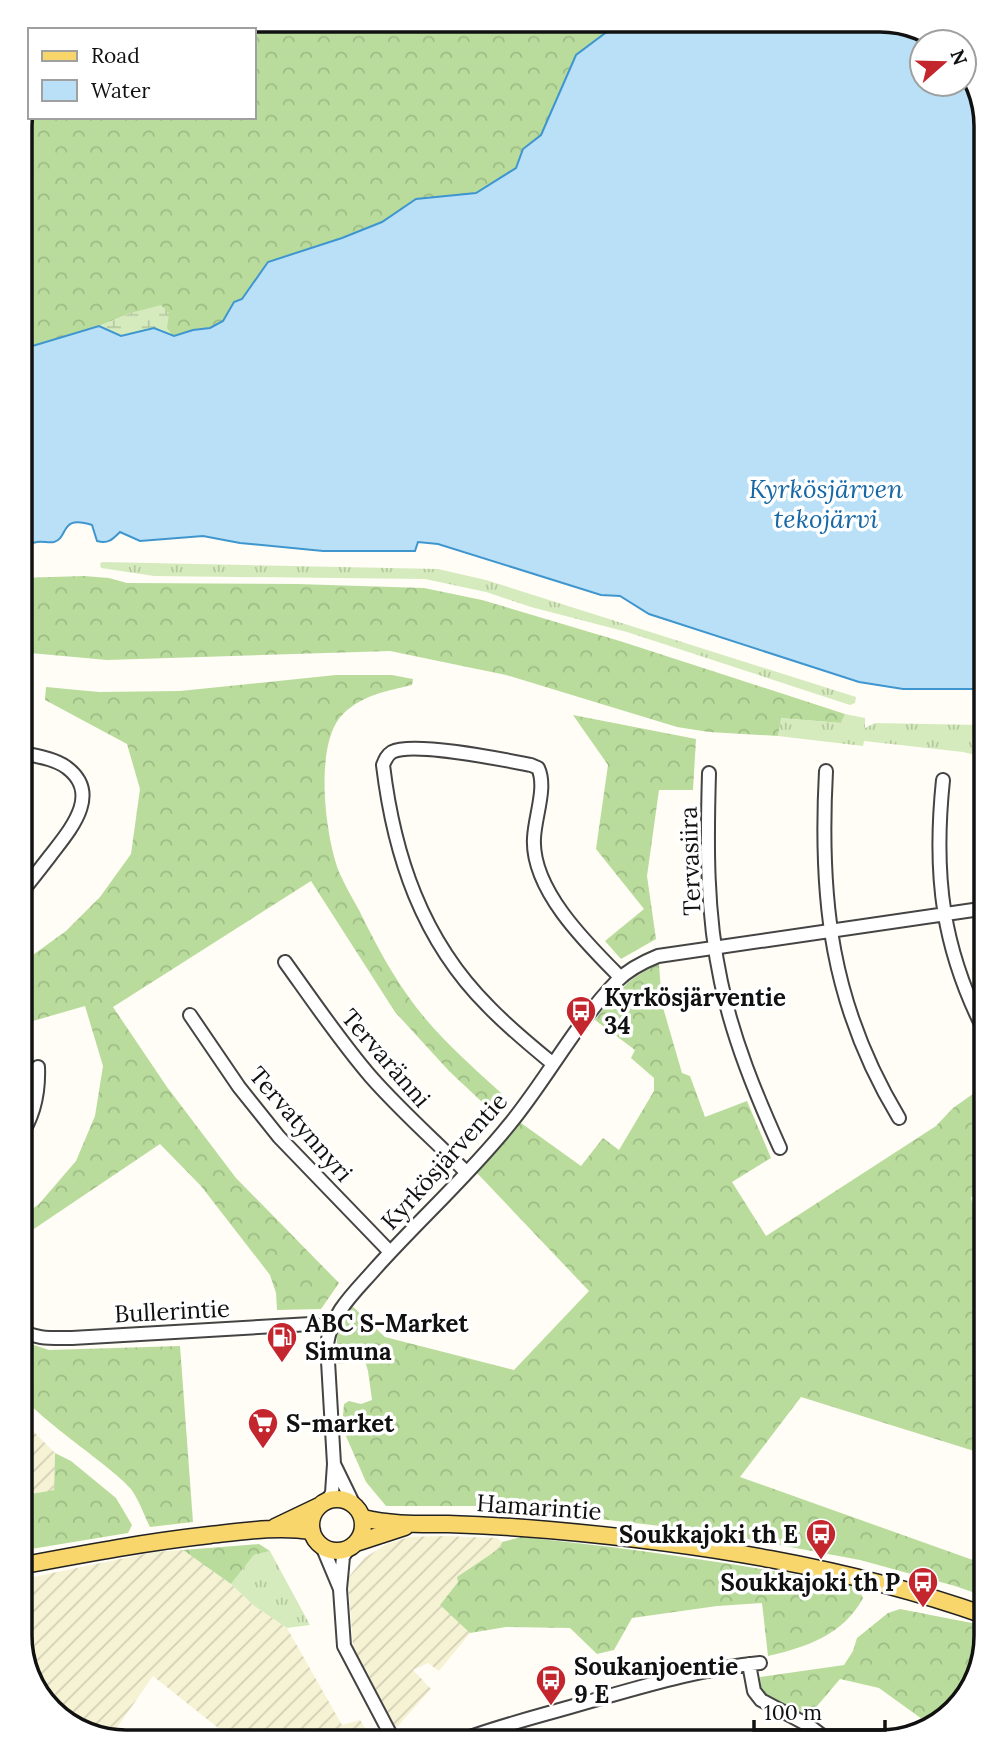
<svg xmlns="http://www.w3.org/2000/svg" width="1006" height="1762" viewBox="0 0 1006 1762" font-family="Lora,serif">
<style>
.farmland{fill:url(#farmland-furrows)}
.grass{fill:url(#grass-tufts)}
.forest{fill:url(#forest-crowns)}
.wetland{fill:url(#wetland-marsh)}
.water{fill:#b9e0f7;stroke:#3f96cf;stroke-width:2}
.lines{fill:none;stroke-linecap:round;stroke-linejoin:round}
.minor-casing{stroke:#444;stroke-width:16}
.major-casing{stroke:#222;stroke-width:19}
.minor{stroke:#fff;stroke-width:12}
.major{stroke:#f9d66b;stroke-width:16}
.labels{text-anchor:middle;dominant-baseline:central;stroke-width:7;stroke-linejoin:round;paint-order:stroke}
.street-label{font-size:24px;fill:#111;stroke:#fff}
.poi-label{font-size:24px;font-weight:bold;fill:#111;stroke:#fff;text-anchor:start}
.water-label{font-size:26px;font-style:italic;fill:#1768a6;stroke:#fff}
.rim{fill:none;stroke:#111;stroke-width:3.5}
</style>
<defs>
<pattern id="farmland-furrows" width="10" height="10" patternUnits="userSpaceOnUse" patternTransform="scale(1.75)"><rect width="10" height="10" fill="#f6f3d4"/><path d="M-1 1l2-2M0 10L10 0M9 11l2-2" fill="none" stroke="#d2cfb5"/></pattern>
<pattern id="grass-tufts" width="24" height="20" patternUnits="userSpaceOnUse" patternTransform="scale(1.75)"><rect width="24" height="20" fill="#d5ebbd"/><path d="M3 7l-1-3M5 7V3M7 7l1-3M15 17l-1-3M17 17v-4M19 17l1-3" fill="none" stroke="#b6c8a1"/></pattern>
<pattern id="forest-crowns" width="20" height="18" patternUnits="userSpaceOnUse" patternTransform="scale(1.75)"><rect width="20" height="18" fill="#b9dc9c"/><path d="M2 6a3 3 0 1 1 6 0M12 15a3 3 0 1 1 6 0" fill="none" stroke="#9ebc85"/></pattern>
<pattern id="wetland-marsh" width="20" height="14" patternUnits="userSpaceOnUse" patternTransform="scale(1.75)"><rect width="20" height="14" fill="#d5ebbd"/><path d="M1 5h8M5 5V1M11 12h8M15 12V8" fill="none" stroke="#b6c8a1"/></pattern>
</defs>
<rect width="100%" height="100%" fill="#fffdf5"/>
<path class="farmland" d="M19,1417L55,1453L54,1490L19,1496Z
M443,1536L497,1538L502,1542L500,1548L458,1582L441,1604L470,1633L439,1671L428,1663L413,1670L431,1689L396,1728L353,1646L348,1578L364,1558L387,1544L409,1537Z
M183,1550L231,1584L253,1605L287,1628L342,1725L360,1720L370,1736L333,1742L316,1734L309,1743H237L153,1676L109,1739L66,1725L30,1683L19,1636V1580L154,1552Z"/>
<path class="grass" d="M102,562L438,569L486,580L856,697L855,703L850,705L627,632L531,607L486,592L425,579L154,576L101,568L100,564Z
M845,714L865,718V728L875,723L980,725L987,739V758L963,752L864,741L863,746L778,736L780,718L841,723Z
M270,1551L310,1625L287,1628L253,1605L231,1584L254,1555Z"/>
<path class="forest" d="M126,19H624L576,55L541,135L523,149L516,168L476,193L416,200L382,222L342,238L253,284L242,299L234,302L223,321L210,328L193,330L173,336L166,328L131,313L99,326L19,350V119L30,97V117H254V30H100Z
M84,576L109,578L127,583L297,584L424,588L482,600L623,642L845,714L841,723L781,718L778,736L709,732L677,727L506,675L390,651L107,660L19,652V578Z
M336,675H392L413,679L412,685C387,691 363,695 344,713C313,741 325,836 339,872C345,885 352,898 359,910C375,943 393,977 416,1007C443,1042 477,1071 510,1101L498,1117L449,1071L395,1012L311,881L113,1007L167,1087L236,1178L339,1283L321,1309L277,1310L276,1293L270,1275L201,1186L160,1144L19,1239V1219L39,1204L76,1161L95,1116L103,1066L85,1006L26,1023L19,1018V965L66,931L100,897L131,854L140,789L127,744L45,700L46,687L99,692L180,691Z
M573,715L696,739L693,790H659L647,876L656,939L621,959L605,941L644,909L596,849L608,765Z
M659,964L662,1004L682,1073L690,1076L705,1117L747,1101L771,1158L732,1182L766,1236L936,1126L953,1108L987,1084V1180L971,1198L983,1239L987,1242V1455L801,1397L740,1477L987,1565V1597L955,1586L860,1560L704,1531L486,1506H386L366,1482L342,1427L344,1404L349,1401L361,1404L372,1400L368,1371L365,1361L338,1364C336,1334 335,1332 352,1306L385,1337L514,1370L589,1291L477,1173L521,1123L581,1166L603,1138L619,1150L654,1091V1078L631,1058L635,1050L595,1020C613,996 630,976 659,964Z
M19,1340L49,1350L180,1346L193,1522L150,1527C144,1515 139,1500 131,1489C111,1465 24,1410 19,1389C16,1374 19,1355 19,1340Z
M55,1453L71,1461L116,1498L132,1525L128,1533L19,1551V1496L54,1490Z
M521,1537C631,1548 739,1564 847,1584L859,1590L863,1598C843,1635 807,1647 768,1656L762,1603L717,1606L632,1618L614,1650L597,1654L570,1628L506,1627L470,1633L440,1605L458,1582L457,1577L500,1548L502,1542Z
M259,1544L270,1551L254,1555L231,1584L183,1550Z
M900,1609L987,1626V1637L969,1695L933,1727L879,1688L840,1679L806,1719L775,1702L761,1690L760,1677L844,1665L853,1651L857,1638L888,1613Z"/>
<path class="wetland" d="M161,305L169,313L167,328L173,336L160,329L121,336L99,326L131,313Z"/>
<path class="water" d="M624,19L888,20L940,37L944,42H922V84H964V65L976,79L987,126V689H903L859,682L649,614L620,596L601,595L438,544L418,542L415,551H323L240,543L203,536L140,541L120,532C112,540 108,544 97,541L92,525C59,514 69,538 54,542C49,543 42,541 37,542C31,543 25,545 19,547V350L99,326L121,336L154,328L174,336L193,330L210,328L223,321L234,302L242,299L268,262L342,238L382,222L416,199L476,193L516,168L523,149L541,135L576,55Z"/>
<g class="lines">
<g class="minor-casing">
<path id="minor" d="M826,771C819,901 831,1005 899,1118
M709,773C707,843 706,912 721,982C733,1039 756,1095 780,1148
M943,780C933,876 942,950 987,1036
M19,895C30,882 40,869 50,856C69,831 103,794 66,767C53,758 35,756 19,752
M285,962C313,1001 340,1041 371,1077C401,1111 434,1140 466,1172
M190,1015L239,1087L279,1137L390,1252
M552,1063C530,1045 508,1027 488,1006C422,940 394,856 383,765C385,760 387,755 392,752C413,741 505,760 531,765L538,768C547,787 535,816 534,838C531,889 586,943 620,977
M19,1138C34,1117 39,1092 38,1067
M19,1328C33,1340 55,1338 72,1338L311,1324L330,1327
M335,1466L353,1503
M986,1477H987
M327,1501L332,1493L334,1464L327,1344C332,1312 354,1293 375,1269C418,1221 469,1175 509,1125C547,1079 575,1024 617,981C629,969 643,962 658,956L987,908
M322,1546L340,1589
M348,1549L343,1557L340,1589L344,1646L395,1743
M749,1664L754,1691L761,1700L808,1725L832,1743
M454,1743C494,1727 536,1717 577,1705C638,1688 697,1669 760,1663"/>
</g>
<g class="major-casing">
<path id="major" d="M311 1525a26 26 0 1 1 52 0a26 26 0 1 1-52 0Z
M363,1518C390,1525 420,1524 448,1524C481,1525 515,1527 549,1530C697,1543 846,1566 987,1616
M275,1527L319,1506
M356,1543L405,1527
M19,1566C83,1554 146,1542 210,1535C245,1531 278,1526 312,1531"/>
</g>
<use href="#minor" class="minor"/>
<use href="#major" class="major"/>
</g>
<defs>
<g id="bus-pin" transform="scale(1.575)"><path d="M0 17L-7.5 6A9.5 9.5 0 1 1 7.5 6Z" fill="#c4262e" stroke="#fff"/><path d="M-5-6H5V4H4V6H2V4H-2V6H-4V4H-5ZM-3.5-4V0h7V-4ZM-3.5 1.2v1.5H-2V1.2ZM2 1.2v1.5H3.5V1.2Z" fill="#fff"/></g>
<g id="fuel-pin" transform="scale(1.575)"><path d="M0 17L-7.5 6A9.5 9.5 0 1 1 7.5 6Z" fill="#c4262e" stroke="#fff"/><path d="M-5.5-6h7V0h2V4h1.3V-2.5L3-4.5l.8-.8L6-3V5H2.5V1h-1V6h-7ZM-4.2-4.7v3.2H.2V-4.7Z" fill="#fff"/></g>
<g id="supermarket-pin" transform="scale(1.575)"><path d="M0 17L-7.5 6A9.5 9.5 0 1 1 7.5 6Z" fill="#c4262e" stroke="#fff"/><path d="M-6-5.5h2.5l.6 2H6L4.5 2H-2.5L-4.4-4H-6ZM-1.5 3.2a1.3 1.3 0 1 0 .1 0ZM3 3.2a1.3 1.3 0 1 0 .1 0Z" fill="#fff"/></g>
</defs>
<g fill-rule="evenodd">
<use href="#bus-pin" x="581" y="1011"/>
<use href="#fuel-pin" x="282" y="1337"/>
<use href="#supermarket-pin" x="263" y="1423"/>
<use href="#bus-pin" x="821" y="1534"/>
<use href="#bus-pin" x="923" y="1582"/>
<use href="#bus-pin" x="551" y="1680"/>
</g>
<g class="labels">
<g class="street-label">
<text transform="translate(690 861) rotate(-92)">Tervasiira</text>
<text transform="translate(386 1058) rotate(49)">Tervaränni</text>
<text transform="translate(301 1124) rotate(49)">Tervatynnyri</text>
<text transform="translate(444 1161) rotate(-48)">Kyrkösjärventie</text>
<text transform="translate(172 1311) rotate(-3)">Bullerintie</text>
<text transform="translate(539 1507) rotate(4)">Hamarintie</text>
</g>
<g class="poi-label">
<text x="604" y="997">Kyrkösjärventie<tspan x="604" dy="28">34</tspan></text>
<text x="305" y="1323">ABC S-Market<tspan x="305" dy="28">Simuna</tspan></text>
<text x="286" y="1423">S-market</text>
<text x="798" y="1534" text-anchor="end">Soukkajoki th E</text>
<text x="900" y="1582" text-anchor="end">Soukkajoki th P</text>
<text x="574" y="1666">Soukanjoentie<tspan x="574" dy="28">9 E</tspan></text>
</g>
<g class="water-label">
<text x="826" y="488">Kyrkösjärven<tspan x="826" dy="30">tekojärvi</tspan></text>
</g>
</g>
<path d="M0 0H1006V1762H0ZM126 32H880A94 94 0 0 1 974 126V1636A94 94 0 0 1 880 1730H126A94 94 0 0 1 32 1636V126A94 94 0 0 1 126 32Z" fill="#fff" fill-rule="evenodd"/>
<path class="rim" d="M126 32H880A94 94 0 0 1 974 126V1636A94 94 0 0 1 880 1730H126A94 94 0 0 1 32 1636V126A94 94 0 0 1 126 32Z"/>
<rect x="28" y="28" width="228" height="91" fill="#ffffff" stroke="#a0a0a0" stroke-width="2"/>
<rect x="42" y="51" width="35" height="10" fill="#f9d66b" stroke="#a0a0a0" stroke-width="2"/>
<text x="91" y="63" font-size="21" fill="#111111">Road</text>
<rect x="42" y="80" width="35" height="21" fill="#b9e0f7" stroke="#a0a0a0" stroke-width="2"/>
<text x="91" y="98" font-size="21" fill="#111111">Water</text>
<g transform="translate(943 63) rotate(70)"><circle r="33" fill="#ffffff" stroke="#a0a0a0" stroke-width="2"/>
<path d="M0-5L12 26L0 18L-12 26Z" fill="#c4262e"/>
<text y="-10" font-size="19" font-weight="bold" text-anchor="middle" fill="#111111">N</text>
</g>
<path d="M754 1720v10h131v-10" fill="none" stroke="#111111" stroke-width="3.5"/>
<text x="764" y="1720" font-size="21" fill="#111111" stroke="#ffffff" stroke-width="5" paint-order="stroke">100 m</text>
</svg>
